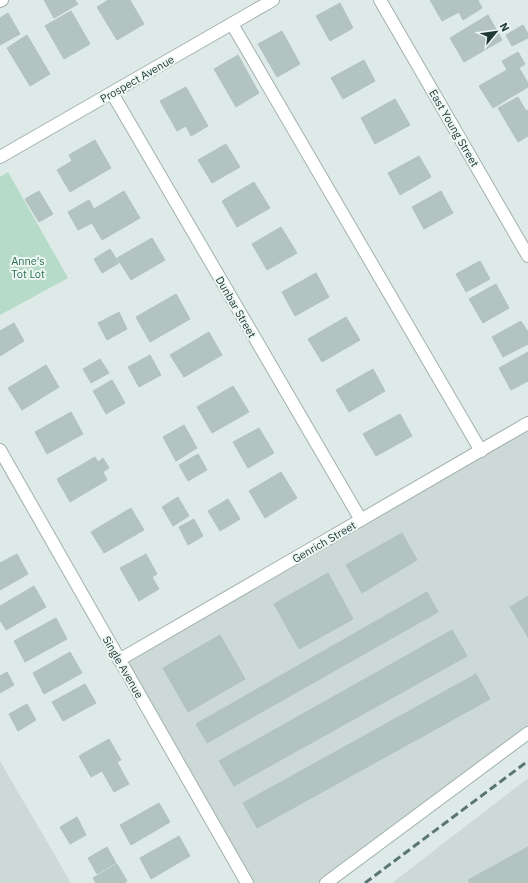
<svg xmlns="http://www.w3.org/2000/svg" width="528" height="883" viewBox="0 0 528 883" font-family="'IBM Plex Sans',sans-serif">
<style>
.built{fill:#ccd9d6}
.green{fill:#b6dbc8}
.building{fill:#b3c4c0;stroke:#b1c3bf}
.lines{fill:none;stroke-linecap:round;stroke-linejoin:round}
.service-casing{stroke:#a1b1af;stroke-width:14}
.minor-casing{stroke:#a1b1af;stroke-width:14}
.tertiary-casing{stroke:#a1b1af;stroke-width:14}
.service{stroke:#fff;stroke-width:12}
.minor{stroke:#fff;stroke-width:12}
.tertiary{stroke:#fff;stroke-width:12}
.rail{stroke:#5a7573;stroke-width:3;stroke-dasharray:8 4;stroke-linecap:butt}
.labels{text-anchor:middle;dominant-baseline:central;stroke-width:4;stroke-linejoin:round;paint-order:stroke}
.street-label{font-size:11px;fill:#203937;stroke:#eef7f4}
.park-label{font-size:11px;fill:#2a7053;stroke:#eef7f4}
</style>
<rect width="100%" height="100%" fill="#deeae7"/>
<path class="built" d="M528,423V739L338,883H247L119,660Z
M0,761L71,883H0Z
M528,778V883H392Z"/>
<path class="green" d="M8,172L68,278L0,315V177Z"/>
<path class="building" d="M44,0H75L78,4L54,18Z
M108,0H130L144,24L117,40L97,7Z
M430,0H478L482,8L463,20L459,12L442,21Z
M340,3L353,28L330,41L316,16Z
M71,11L90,44L64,59L45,26Z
M8,13L20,34L0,45V18Z
M488,15L502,40L464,62L450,38Z
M523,25L528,34V38L512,46L506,35Z
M282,31L300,64L277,77L258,44Z
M27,35L50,74L30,86L7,48Z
M518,52L525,64L519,68L528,83V87L493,108L479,86L507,70L502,61Z
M238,55L259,93L236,107L214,69Z
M364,60L375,81L343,99L331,78Z
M186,87L208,126L191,136L186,126L177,131L160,101Z
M518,97L526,111L528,110V136L518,142L498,108Z
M395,99L410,125L375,144L361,118Z
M95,140L111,168L70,192L57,170L72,161L69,155Z
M226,144L240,167L212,183L198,160Z
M419,156L431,177L400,195L388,173Z
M254,182L270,208L237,227L222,201Z
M39,191L53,214L39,222L25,199Z
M124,191L140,218L102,240L92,223L78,230L68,212L89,200L94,209Z
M441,191L453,213L424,229L412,207Z
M281,227L297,253L267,270L252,244Z
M152,238L165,260L131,280L117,258Z
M110,249L119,263L102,273L94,259Z
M480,261L490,279L466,292L456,274Z
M316,273L329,297L295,316L282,292Z
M496,284L509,308L483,323L469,299Z
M176,294L190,319L150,342L136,317Z
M119,312L127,329L107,340L98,323Z
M346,317L360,340L322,362L308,339Z
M521,321L528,332V344L503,357L492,337Z
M14,323L24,341L0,356V331Z
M209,332L222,355L184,377L170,355Z
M528,352V381L511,390L499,368Z
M150,355L161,375L139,387L128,367Z
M100,359L109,373L91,383L83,369Z
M46,365L59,387L22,410L8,388Z
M373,369L385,391L349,412L336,390Z
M112,380L125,403L106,414L93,391Z
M233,386L249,412L212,433L197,407Z
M71,412L83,434L47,454L35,432Z
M400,414L412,436L376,456L363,434Z
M184,425L197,448L176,461L163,437Z
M259,428L274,453L248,468L233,442Z
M198,454L207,470L188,481L179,465Z
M95,457L98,462L103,458L109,468L103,472L107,480L70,502L57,479Z
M281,472L297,498L265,518L249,491Z
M178,497L189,516L173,526L162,507Z
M228,499L240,519L220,531L208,511Z
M131,508L144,530L104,553L91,532Z
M194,519L203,536L188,545L179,527Z
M402,533L417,560L362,593L346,565Z
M17,554L28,574L0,590V563Z
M146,554L157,574L152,577L159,589L139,601L120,568Z
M328,573L353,619L299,649L274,604Z
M34,586L46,607L6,630L0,620V606Z
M427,592L438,612L207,743L196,724Z
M528,596V637L510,607Z
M56,618L67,639L25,662L14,641Z
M452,630L467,656L234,786L219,761Z
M220,635L245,679L188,712L163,668Z
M70,652L82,673L44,694L33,673Z
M7,672L14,685L0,693V676Z
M476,674L490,699L257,828L243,803Z
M85,684L96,703L63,721L52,702Z
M27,704L36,720L18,731L9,714Z
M109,739L121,760L117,762L129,784L114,792L102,771L91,777L79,756Z
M159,803L170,822L131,845L120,825Z
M77,817L86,835L70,844L60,827Z
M179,836L190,856L151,879L140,858Z
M107,847L116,863L97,874L88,858Z
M528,847V883H470L468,880Z
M117,864L127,881L124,883H96L93,878Z"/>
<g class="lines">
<g class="service-casing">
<path id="service" d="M232,24L481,451
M326,883L528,733"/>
</g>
<g class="minor-casing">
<path id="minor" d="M380,0L528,256
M0,1L2,0
M112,93L361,520
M0,450L247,883
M119,660L528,423"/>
</g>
<g class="tertiary-casing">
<path id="tertiary" d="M0,157L273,0"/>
</g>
<use href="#service" class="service"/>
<use href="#minor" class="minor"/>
<use href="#tertiary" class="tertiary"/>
<path class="rail" d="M365,883L528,761"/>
</g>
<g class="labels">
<g class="street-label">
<text transform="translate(137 79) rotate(-30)">Prospect Avenue</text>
<text transform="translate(454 128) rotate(60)">East Young Street</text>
<text transform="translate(236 307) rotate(60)">Dunbar Street</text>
<text transform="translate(324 542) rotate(-30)">Genrich Street</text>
<text transform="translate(123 667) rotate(60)">Single Avenue</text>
</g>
<g class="park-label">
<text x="28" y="261">Anne's<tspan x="28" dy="13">Tot Lot</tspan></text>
</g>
</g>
<g transform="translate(496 32) rotate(61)" stroke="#eef7f4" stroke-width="3" paint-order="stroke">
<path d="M0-3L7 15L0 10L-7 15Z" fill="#203937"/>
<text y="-6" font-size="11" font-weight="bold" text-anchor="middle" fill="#203937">N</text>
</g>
</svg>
